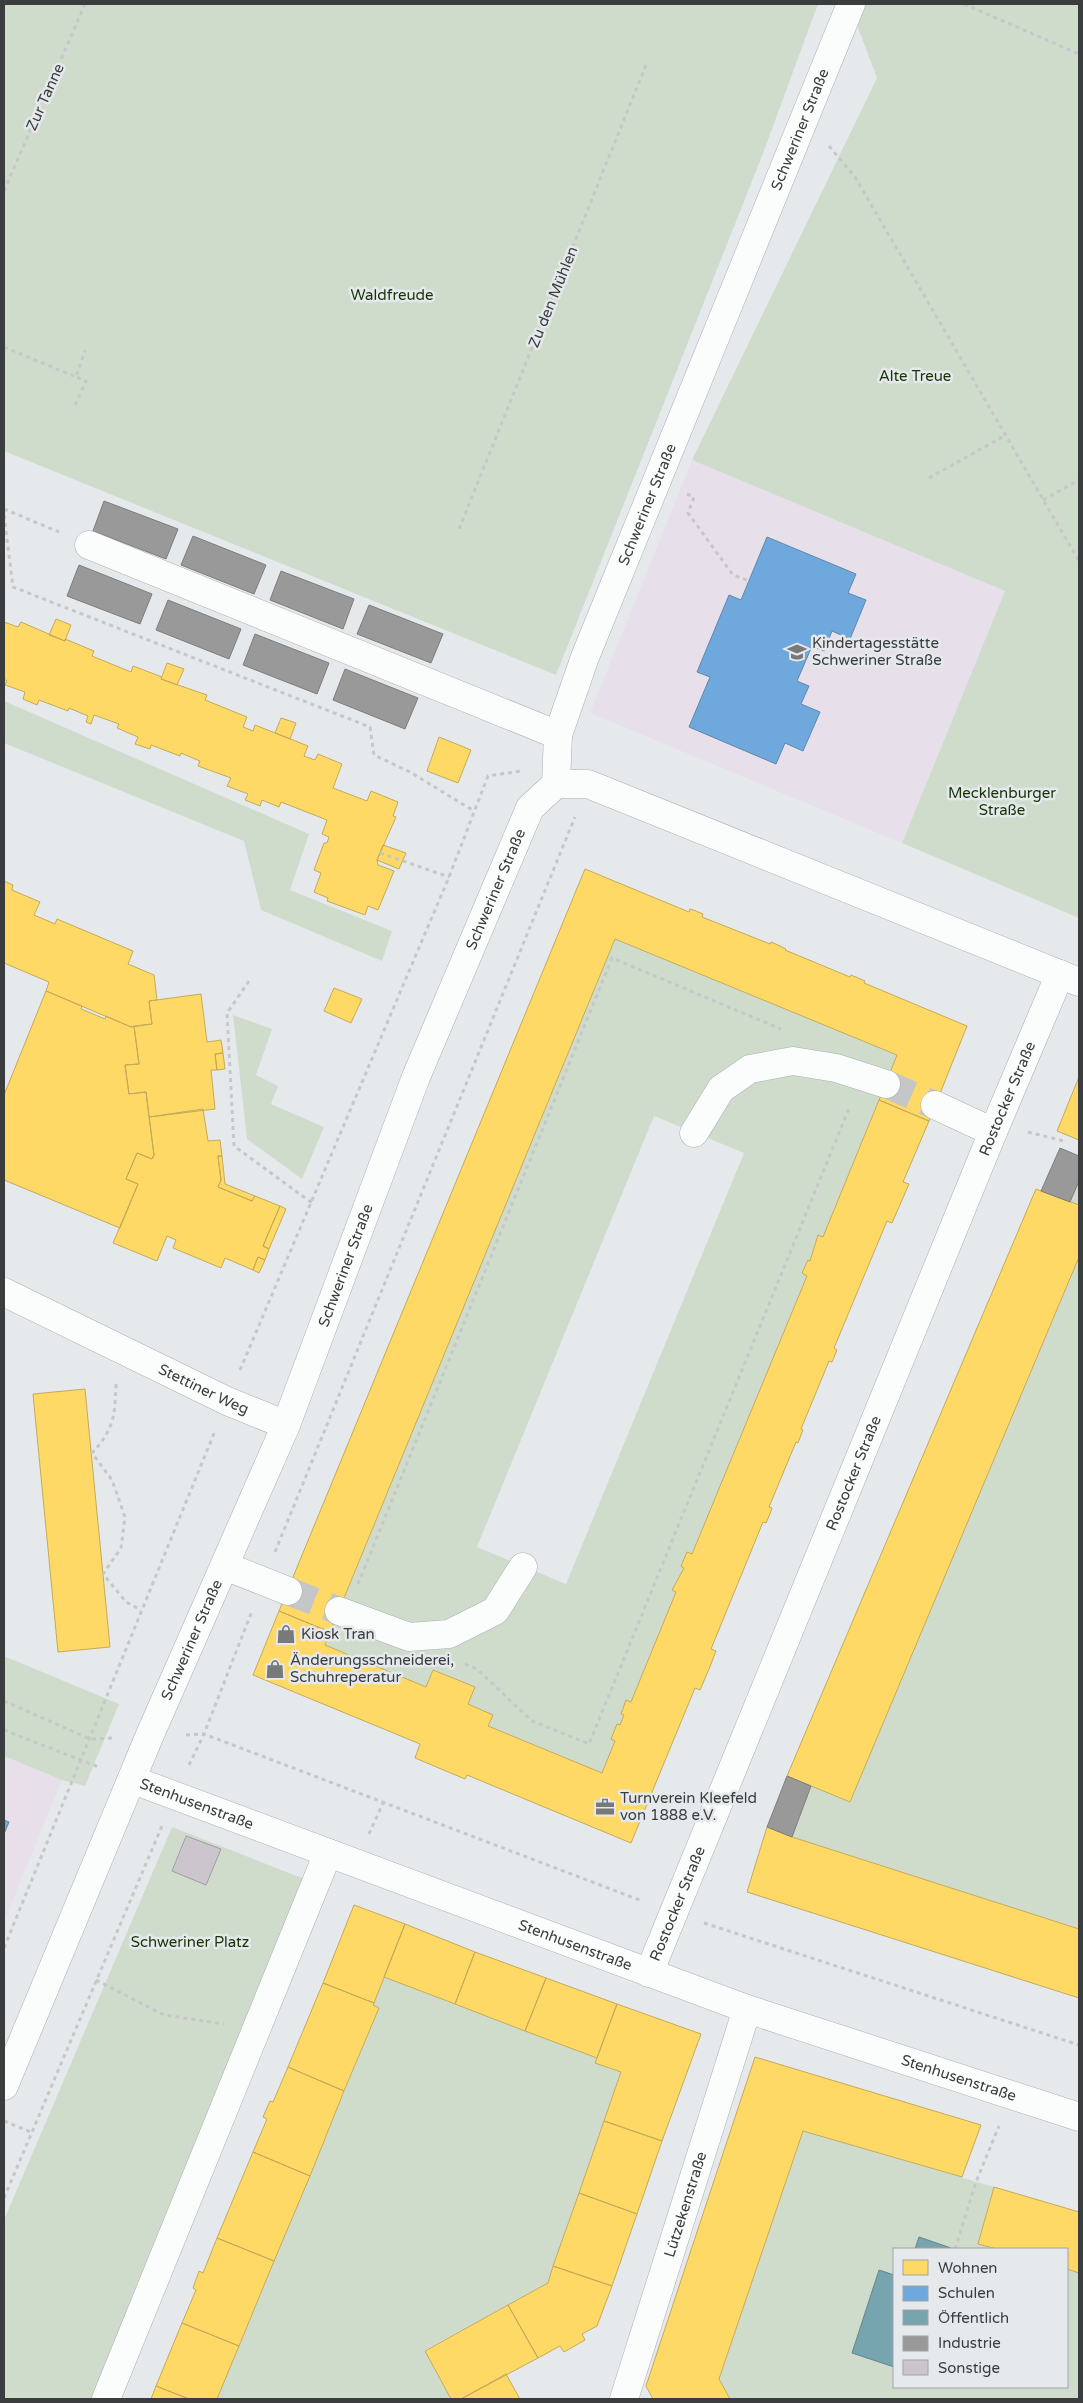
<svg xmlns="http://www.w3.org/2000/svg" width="1083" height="2403" viewBox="0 0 1083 2403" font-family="'Varela Round',sans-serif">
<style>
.education{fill:#e7e0eb}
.green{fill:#cfdccc;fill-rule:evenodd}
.homes{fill:#ffd966;stroke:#c4aa5a}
.schools{fill:#6fa8dc;stroke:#5f88ac}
.public{fill:#76a5af;stroke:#64868d}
.industry{fill:#999;stroke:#7d7d7d}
.building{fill:#ccc5cd;stroke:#9d9e9f}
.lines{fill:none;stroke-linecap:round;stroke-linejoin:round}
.minor-tunnel{stroke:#c4c6c8;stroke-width:28;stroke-dasharray:28 14;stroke-linecap:butt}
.minor-casing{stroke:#acaeb0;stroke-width:29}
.path{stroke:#c7c7c8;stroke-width:3;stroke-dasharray:4 4;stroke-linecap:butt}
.minor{stroke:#fbfcfc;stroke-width:28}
.labels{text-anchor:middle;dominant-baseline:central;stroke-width:5;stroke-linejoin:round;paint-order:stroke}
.street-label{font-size:15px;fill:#3b3c3d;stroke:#e5e9ec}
.park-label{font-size:15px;fill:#173404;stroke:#e5e9ec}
.poi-label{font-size:15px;fill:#3b3c3d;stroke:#e5e9ec;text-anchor:start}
</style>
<rect width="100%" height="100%" fill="#e6e9eb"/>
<path class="education" d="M692,460L1005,591L902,843L590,713Z
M4,1756L62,1780L4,1922Z"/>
<path class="green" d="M4,4H818L762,156L556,675L4,451Z
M849,4H1079V918L902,843L1005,591L692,460L877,78Z
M4,701L309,834L290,890L392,931L382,961L261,910L244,841L4,743Z
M615,939L897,1055L823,1237L818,1235L810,1261L808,1260L802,1273L807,1276L692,1554L687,1552L684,1568L672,1590L676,1592L631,1702L626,1701L621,1714L624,1715L620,1725L617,1724L611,1739L615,1741L602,1773L488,1726L493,1715L468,1704L475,1687L433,1670L426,1687L325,1645ZM654,1116L744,1153L566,1584L477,1547Z
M233,1015L272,1029L256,1075L278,1086L271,1104L324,1127L302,1179L247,1139Z
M1079,1181V1205L1070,1202Z
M1079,1257V1929L792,1837L811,1786L850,1802Z
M4,1656L119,1704L85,1786L62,1780L4,1756Z
M172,1827L307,1880L99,2399H4V2220ZM185,1836L220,1849L206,1885L172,1871Z
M384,1977L597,2058L596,2063L621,2072L548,2283L425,2350L451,2399H217L379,2008L373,2005Z
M803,2131L994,2187L978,2244L997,2249H894V2387H1067V2269L1079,2273V2399H730L719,2379Z"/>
<path class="homes" d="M56,619L71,625L65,641L49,635Z
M4,622L18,627L21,622L65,641V639L94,651L92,656L131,672L133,666L162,677L161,679L207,695L205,700L247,717L243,727L253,731L255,725L308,746L304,756L315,760L318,754L342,764L333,788L367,801L371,791L398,802L393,816L396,817L377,860L378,865L394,871L378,910L368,906L365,915L327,901L328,898L314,892L321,873L314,870L324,843H327L329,837L322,834L327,820L281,802L279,807L262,800L260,806L245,800L248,794L227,786L231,778L198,766L200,761L181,753L180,756L151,745L150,749L135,744L138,737L117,728L119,724L94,715L91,724L86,722L88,716L69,708L68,711L39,700L37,705L23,699L25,692L5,685L7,681L4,679Z
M167,663L184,669L177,685L161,679Z
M281,718L296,723L290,739L275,733Z
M439,737L471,750L458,783L427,771Z
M383,845L406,853L399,869L377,860Z
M585,869L689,912L690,909L696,911L703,914L702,917L770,944L771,942L778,945L786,949L785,950L850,977L851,975L865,981L864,983L967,1026L929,1121L879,1100L897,1055L615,939L330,1632L279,1611Z
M4,881L13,885L12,890L40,902L34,915L55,924L57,919L133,951L128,964L154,975L157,1000L149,1001L152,1024L131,1027L46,991L49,982L4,963Z
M334,988L362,999L351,1023L324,1011Z
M46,991L82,1006L81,1009L105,1019L106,1016L131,1027L134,1026L139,1064L125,1065L129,1094L146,1092L154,1155L152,1159L137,1153L126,1179L138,1184L120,1228L4,1180V1095Z
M201,994L207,1042L221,1040L223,1053L215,1054L217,1070H211L215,1109L149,1117L146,1092L129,1094L125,1065L139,1064L134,1026L152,1024L149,1001Z
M223,1053L225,1069L217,1070L215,1054Z
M1079,1077V1140L1057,1131Z
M879,1100L929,1121L903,1182L909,1184L892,1223L887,1221L834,1348L837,1350L832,1362L829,1361L801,1429L803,1430L801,1435L798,1443L796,1442L769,1507L772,1508L770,1514L766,1523L763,1522L711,1649L716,1651L709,1669L700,1690L695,1688L631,1843L467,1775L465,1779L415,1758L420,1744L253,1675L279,1611L330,1632L325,1645L426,1687L433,1670L475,1687L468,1704L493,1715L488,1726L602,1773L615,1741L611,1739L617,1724L620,1725L624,1715L621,1714L626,1700L631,1702L676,1592L672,1590L684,1568L681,1566L687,1552L692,1554L807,1276L802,1273L808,1260L810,1261L818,1235L823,1237Z
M203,1109L208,1141L220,1140L222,1156H218L221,1180L218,1187L252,1201L255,1196L280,1206L263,1246L269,1249L265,1260L258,1257L253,1270L225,1258L221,1268L173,1248L176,1240L167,1236L157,1261L113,1243L138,1184L126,1179L137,1153L152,1159L154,1155L149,1117Z
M218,1156H222L225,1184L255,1196L252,1201L218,1187L221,1180Z
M1036,1189L1079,1205V1257L850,1802L787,1776Z
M280,1206L286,1209L269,1249L263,1246Z
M258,1257L265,1260L259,1273L253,1270Z
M85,1389L110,1647L58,1652L33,1394Z
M767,1827L792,1837L1079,1929V1998L747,1892Z
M354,1905L405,1924L374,2003L323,1983Z
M405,1924L475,1952L455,2004L384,1977Z
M475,1952L546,1978L525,2031L455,2004Z
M546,1978L617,2004L597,2058L525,2031Z
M323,1983L374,2003L373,2005L379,2008L344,2091L288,2067Z
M617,2004L701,2034L662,2141L604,2121L621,2072L595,2063Z
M755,2057L981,2125L962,2177L803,2131L719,2379L730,2399H653L646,2386Z
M288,2067L344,2091L310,2176L253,2152L267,2119L263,2117L270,2101L273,2102Z
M604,2121L662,2141L637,2214L579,2193Z
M253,2152L310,2176L274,2261L217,2238Z
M994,2187L1079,2212V2273L1067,2269V2249H997L978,2244Z
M579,2193L637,2214L612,2286L553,2266Z
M217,2238L274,2261L239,2346L182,2323L196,2290L193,2288L199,2271L203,2273Z
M553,2266L612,2286L597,2326L582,2334L585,2340L564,2352L560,2346L538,2358L508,2305L548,2283Z
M508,2305L538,2358L461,2399H451L425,2351Z
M182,2323L239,2346L217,2399H189L156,2386Z
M506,2374L520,2399H461Z
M156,2386L189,2399H151Z"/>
<path class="schools" d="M767,537L856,574L848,593L866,600L850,639L832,631L824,651L812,646L797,681L809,686L801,704L820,712L803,751L785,743L776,764L689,727L710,677L697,672L729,595L741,600Z
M4,1820L9,1822L4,1834Z"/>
<path class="public" d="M919,2237L951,2248V2249H915Z
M879,2270L894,2275V2367L852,2353Z"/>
<path class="industry" d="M104,501L178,529L166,559L93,531Z
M193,536L266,565L254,594L181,565Z
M79,565L152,594L140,624L67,596Z
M281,571L354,599L343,629L270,600Z
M168,600L241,629L229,659L156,630Z
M369,605L443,634L431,663L357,634Z
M255,634L329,663L317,694L243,665Z
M345,669L418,698L405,729L333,700Z
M1060,1148L1079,1156V1181L1070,1202L1041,1191Z
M787,1776L811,1786L792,1837L767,1827Z"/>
<path class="building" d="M186,1836L221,1849L206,1885L172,1871Z"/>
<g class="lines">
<path class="minor-tunnel" d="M886,1084L935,1105
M288,1591L339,1611"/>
<g class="minor-casing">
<g id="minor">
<path d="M89,545L558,735"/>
<path d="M556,784H588L1079,982"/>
<path d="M935,1105L993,1132"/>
<path d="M694,1133L721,1089L750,1069L793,1061L836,1068L886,1084"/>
<path id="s1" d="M4,1292L227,1401L286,1425"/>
<path d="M225,1566L288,1591"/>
<path d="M339,1611L409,1637L449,1634L495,1611L523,1567"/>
<path id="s2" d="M133,1780L747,2009L1079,2117"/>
<path id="s3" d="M649,1973L993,1132L1060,974"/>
<path id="s4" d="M4,2086L149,1737L286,1425L416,1077L530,808L556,784L558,735L585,657L851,4"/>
<path d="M106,2399L328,1853"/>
<path id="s5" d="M624,2399L747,2009"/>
</g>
</g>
<path class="path" d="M964,4L1079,54
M829,146L855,177L1079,561
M4,191L85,4
M4,347L76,377L85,350
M75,405L86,381L76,377
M929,478L1006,435
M687,494L694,497L688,513L733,575L749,581
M1043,500L1079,480
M4,509L59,532
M4,515L13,587L370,727L374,755L410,772L474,811
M459,529L646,65
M380,853L449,877
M249,981L227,1013L234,1146L312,1203
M1028,1132L1064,1141
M240,1370L449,877L488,776L521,771
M116,1384C115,1416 114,1429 92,1453L112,1480L125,1517L121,1548L103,1574L126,1602L141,1610
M275,1552L575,817
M358,1584L612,958L781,1029
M465,1664L477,1669L532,1721L589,1744L850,1106
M4,1701L90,1739L113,1738
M4,1730L101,1768
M186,1735L204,1734L642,1901
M189,1765L204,1734L252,1611
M369,1834L383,1803
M704,1923L1079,2045
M4,1948L215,1431
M96,1980L164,2015L224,2024
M4,2121L31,2132
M4,2198L162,1826
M955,2249L976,2182L999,2126"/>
<use href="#minor" class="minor"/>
</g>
<defs>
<g id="school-bare" transform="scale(1.5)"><path d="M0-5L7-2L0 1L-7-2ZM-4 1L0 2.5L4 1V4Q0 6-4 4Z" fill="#77797a" stroke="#e5e9ec" stroke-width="2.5" paint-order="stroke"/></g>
<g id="shop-bare" transform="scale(1.5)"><path d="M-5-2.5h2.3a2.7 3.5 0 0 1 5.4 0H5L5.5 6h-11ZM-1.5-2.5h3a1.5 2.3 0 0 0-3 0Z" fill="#77797a" stroke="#e5e9ec" stroke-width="2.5" paint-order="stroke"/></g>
<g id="office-bare" transform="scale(1.5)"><path d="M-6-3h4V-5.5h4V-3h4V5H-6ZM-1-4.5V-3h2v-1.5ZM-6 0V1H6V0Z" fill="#77797a" stroke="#e5e9ec" stroke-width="2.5" paint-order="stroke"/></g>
</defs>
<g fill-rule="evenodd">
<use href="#school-bare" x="797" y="652"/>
<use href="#shop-bare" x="286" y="1634"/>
<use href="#shop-bare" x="275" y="1669"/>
<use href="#office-bare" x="605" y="1807"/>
</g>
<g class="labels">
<g class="street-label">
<text transform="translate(45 97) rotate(-66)">Zur Tanne</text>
<text stroke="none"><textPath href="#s4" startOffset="2119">Schweriner Straße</textPath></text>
<text transform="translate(553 297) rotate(-68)">Zu den Mühlen</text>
<text stroke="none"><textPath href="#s4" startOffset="1714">Schweriner Straße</textPath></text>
<text stroke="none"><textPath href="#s4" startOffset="1294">Schweriner Straße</textPath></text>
<text stroke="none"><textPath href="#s3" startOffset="945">Rostocker Straße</textPath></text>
<text stroke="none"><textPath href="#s4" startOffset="889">Schweriner Straße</textPath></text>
<text stroke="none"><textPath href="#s1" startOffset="222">Stettiner Weg</textPath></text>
<text stroke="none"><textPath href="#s3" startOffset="540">Rostocker Straße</textPath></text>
<text stroke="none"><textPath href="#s4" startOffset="484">Schweriner Straße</textPath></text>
<text stroke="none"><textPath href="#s2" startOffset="68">Stenhusenstraße</textPath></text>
<text stroke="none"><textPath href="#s3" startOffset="75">Rostocker Straße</textPath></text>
<text stroke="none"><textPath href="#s2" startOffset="472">Stenhusenstraße</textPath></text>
<text stroke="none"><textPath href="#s2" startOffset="878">Stenhusenstraße</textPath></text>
<text stroke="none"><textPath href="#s5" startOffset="204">Lützekenstraße</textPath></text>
</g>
<g class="park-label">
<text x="392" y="295">Waldfreude</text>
<text x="915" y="376">Alte Treue</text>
<text x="1002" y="793">Mecklenburger<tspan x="1002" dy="17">Straße</tspan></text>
<text x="190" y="1942">Schweriner Platz</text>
</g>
<g class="poi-label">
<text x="812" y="643">Kindertagesstätte<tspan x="812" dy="17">Schweriner Straße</tspan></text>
<text x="301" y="1634">Kiosk Tran</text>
<text x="290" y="1660">Änderungsschneiderei,<tspan x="290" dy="17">Schuhreperatur</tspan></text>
<text x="620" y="1798">Turnverein Kleefeld<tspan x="620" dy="17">von 1888 e.V.</tspan></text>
</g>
</g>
<rect width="1083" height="2403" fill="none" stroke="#3b3c3d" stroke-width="10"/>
<rect x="893" y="2248" width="175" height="140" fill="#e5e9ec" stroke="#a1a4a6"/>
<rect x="903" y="2260" width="25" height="15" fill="#ffd966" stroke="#a1a4a6"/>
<text x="938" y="2273" font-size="15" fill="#3b3c3d">Wohnen</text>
<rect x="903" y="2286" width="25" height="15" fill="#6fa8dc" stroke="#a1a4a6"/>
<text x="938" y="2298" font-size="15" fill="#3b3c3d">Schulen</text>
<rect x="903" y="2310" width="25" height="15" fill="#76a5af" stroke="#a1a4a6"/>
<text x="938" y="2323" font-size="15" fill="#3b3c3d">Öffentlich</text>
<rect x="903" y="2336" width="25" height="15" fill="#999999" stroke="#a1a4a6"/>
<text x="938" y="2348" font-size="15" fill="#3b3c3d">Industrie</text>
<rect x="903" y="2360" width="25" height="15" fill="#ccc5cd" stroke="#a1a4a6"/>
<text x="938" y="2373" font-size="15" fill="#3b3c3d">Sonstige</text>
</svg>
